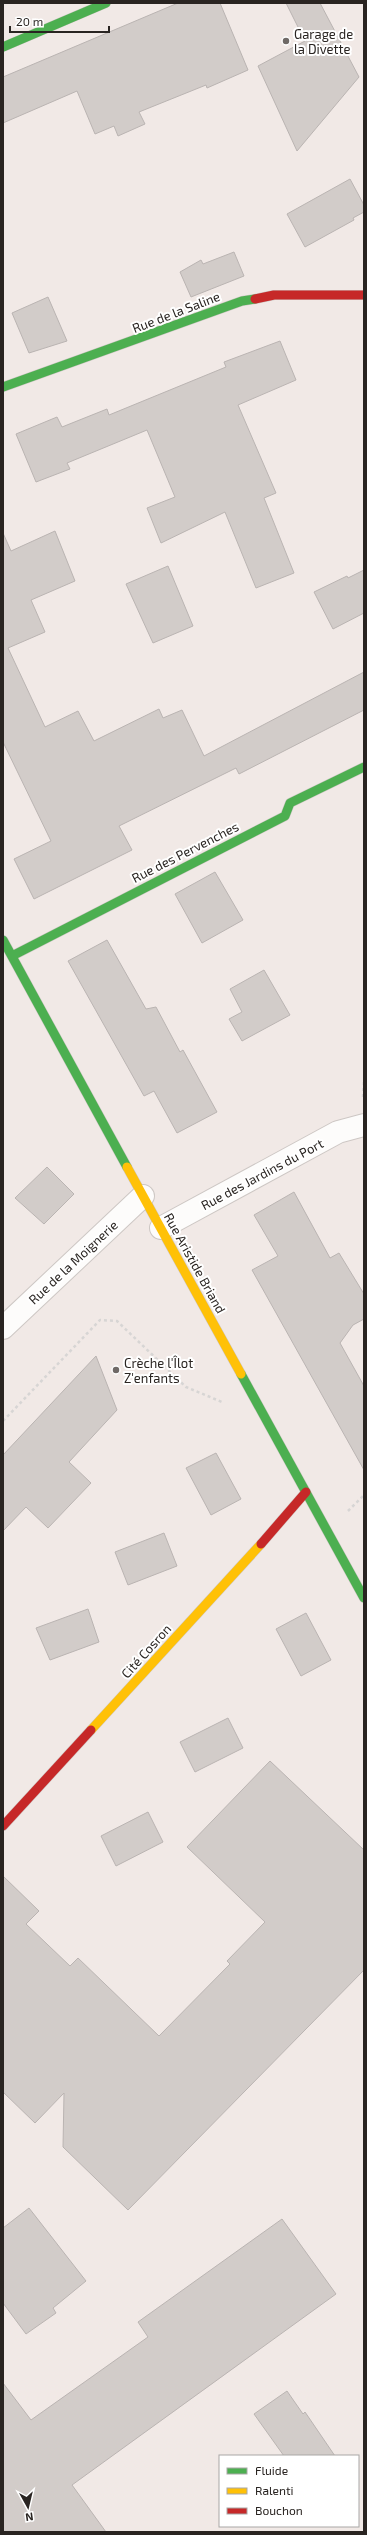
<svg xmlns="http://www.w3.org/2000/svg" width="367" height="2535" viewBox="0 0 367 2535" font-family="'Exo 2',sans-serif">
<style>
.building{fill:#d2ccc9;stroke:#bab4b2}
.lines{fill:none;stroke-linecap:round;stroke-linejoin:round}
.street-casing{stroke:#cdc7c4;stroke-width:24}
.fast-casing{stroke:#cdc7c4;stroke-width:10}
.slow-casing{stroke:#cdc7c4;stroke-width:10}
.jam-casing{stroke:#cdc7c4;stroke-width:10}
.path{stroke:#d7d5d4;stroke-width:2.5;stroke-dasharray:3 3;stroke-linecap:butt}
.street{stroke:#fdfcfb;stroke-width:22}
.fast{stroke:#4caf50;stroke-width:9}
.slow{stroke:#ffc107;stroke-width:9}
.jam{stroke:#c62828;stroke-width:9}
.poi-dot{fill:#6f6966;stroke:#fff;stroke-width:1.5}
.labels{text-anchor:middle;dominant-baseline:central;stroke-width:4;stroke-linejoin:round;paint-order:stroke}
.poi-label{font-size:13px;fill:#292421;stroke:#fff;text-anchor:start}
.street-label{font-size:13px;fill:#292421;stroke:#fff}
</style>
<rect width="100%" height="100%" fill="#f1e9e6"/>
<path class="building" d="M178,3H220L248,70L207,88L206,85L139,112L145,124L118,136L114,126L95,134L77,91L3,123V77Z
M286,3H320L359,77L297,151L258,66L305,41Z
M350,179L364,205V212L353,218L354,220L305,247L287,214Z
M234,252L244,276L191,297L180,272L201,260L203,264Z
M48,297L67,341L29,353L12,313Z
M280,341L296,380L238,405L276,493L264,498L294,573L256,588L225,512L161,543L147,508L175,497L147,430L67,463L70,469L36,482L16,434L57,417L62,427L107,409L109,415L226,367L224,362Z
M55,531L75,581L31,600L45,632L8,648L45,727L78,711L94,741L159,709L163,718L182,710L204,756L364,672V710L239,774L236,768L119,826L132,850L34,899L14,859L51,841L3,742V533L11,551Z
M168,566L193,626L153,643L126,584Z
M364,570V613L333,629L314,592L347,576L348,578Z
M215,872L243,920L202,943L175,894Z
M107,940L146,1009L156,1007L180,1052L183,1050L217,1112L177,1133L154,1091L144,1096L68,961Z
M264,970L290,1015L242,1041L229,1019L242,1012L230,989Z
M47,1167L74,1194L44,1224L15,1198Z
M294,1192L330,1258L339,1253L364,1294V1319L353,1325L340,1343L364,1386V1470L252,1270L278,1256L254,1215Z
M96,1356L117,1410L69,1462L91,1483L48,1528L26,1507L3,1531V1455Z
M216,1453L241,1499L211,1515L186,1468Z
M164,1533L177,1566L128,1585L115,1552Z
M88,1609L99,1642L50,1660L36,1628Z
M306,1613L331,1660L301,1676L276,1629Z
M228,1718L243,1748L195,1772L180,1742Z
M270,1761L364,1850V1970L128,2210L63,2147L64,2093L35,2123L3,2092V1876L39,1911L26,1924L70,1966L78,1958L159,2036L230,1964L227,1961L265,1922L187,1847Z
M148,1812L163,1842L116,1866L101,1836Z
M29,2208L86,2281L53,2308L56,2313L26,2334L3,2303V2228Z
M282,2219L336,2294L72,2485L106,2532H3V2383L31,2420L148,2337L138,2322Z
M287,2391L303,2414L305,2412L335,2456H284L254,2414Z"/>
<g class="lines">
<g class="street-casing">
<path id="street" d="M161,1228L338,1132L364,1125
M3,1328L143,1196"/>
</g>
<g class="fast-casing">
<path id="fast" d="M3,47L106,3
M3,387L242,301L255,299
M3,940L127,1167
M12,956L285,816L290,803L364,767
M241,1374L364,1598"/>
</g>
<g class="slow-casing">
<path id="slow" d="M127,1167L241,1374
M91,1730L261,1544"/>
</g>
<g class="jam-casing">
<path id="jam" d="M255,299L274,295H364
M261,1544L306,1492
M3,1826L91,1730"/>
</g>
<path class="path" d="M363,1097L364,1081
M3,1421L100,1320L117,1321L186,1387L222,1402
M348,1511L364,1495"/>
<use href="#street" class="street"/>
<use href="#fast" class="fast"/>
<use href="#slow" class="slow"/>
<use href="#jam" class="jam"/>
</g>
<g class="poi-dot">
<circle cx="286" cy="41" r="4"/>
<circle cx="116" cy="1370" r="4"/>
</g>
<g class="labels">
<g class="poi-label">
<text x="294" y="34">Garage de<tspan x="294" dy="15">la Divette</tspan></text>
<text x="124" y="1363">Crèche l'Îlot<tspan x="124" dy="15">Z'enfants</tspan></text>
</g>
<g class="street-label">
<text transform="translate(176 312) rotate(-21)">Rue de la Saline</text>
<text transform="translate(185 852) rotate(-27)">Rue des Pervenches</text>
<text transform="translate(262 1174) rotate(-28)">Rue des Jardins du Port</text>
<text transform="translate(73 1262) rotate(-43)">Rue de la Moignerie</text>
<text transform="translate(195 1263) rotate(61)">Rue Aristide Briand</text>
<text transform="translate(146 1651) rotate(-48)">Cité Cosron</text>
</g>
</g>
<rect width="367" height="2535" fill="none" stroke="#292421" stroke-width="8"/>
<rect x="219" y="2455" width="140" height="72" fill="#ffffff" stroke="#a9a7a6"/>
<rect x="227" y="2468" width="20" height="6" fill="#4caf50" stroke="#a9a7a6"/>
<text x="255" y="2475" font-size="12" fill="#292421">Fluide</text>
<rect x="227" y="2488" width="20" height="6" fill="#ffc107" stroke="#a9a7a6"/>
<text x="255" y="2495" font-size="12" fill="#292421">Ralenti</text>
<rect x="227" y="2508" width="20" height="6" fill="#c62828" stroke="#a9a7a6"/>
<text x="255" y="2515" font-size="12" fill="#292421">Bouchon</text>
<g transform="translate(28 2507) rotate(172)" stroke="#ffffff" stroke-width="3" paint-order="stroke">
<path d="M0-3L7 15L0 10L-7 15Z" fill="#292421"/>
<text y="-6" font-size="11" font-weight="bold" text-anchor="middle" fill="#292421">N</text>
</g>
<path d="M10 26v6h99v-6" fill="none" stroke="#292421" stroke-width="2"/>
<text x="16" y="26" font-size="12" fill="#292421" stroke="#ffffff" stroke-width="3" paint-order="stroke">20 m</text>
</svg>
